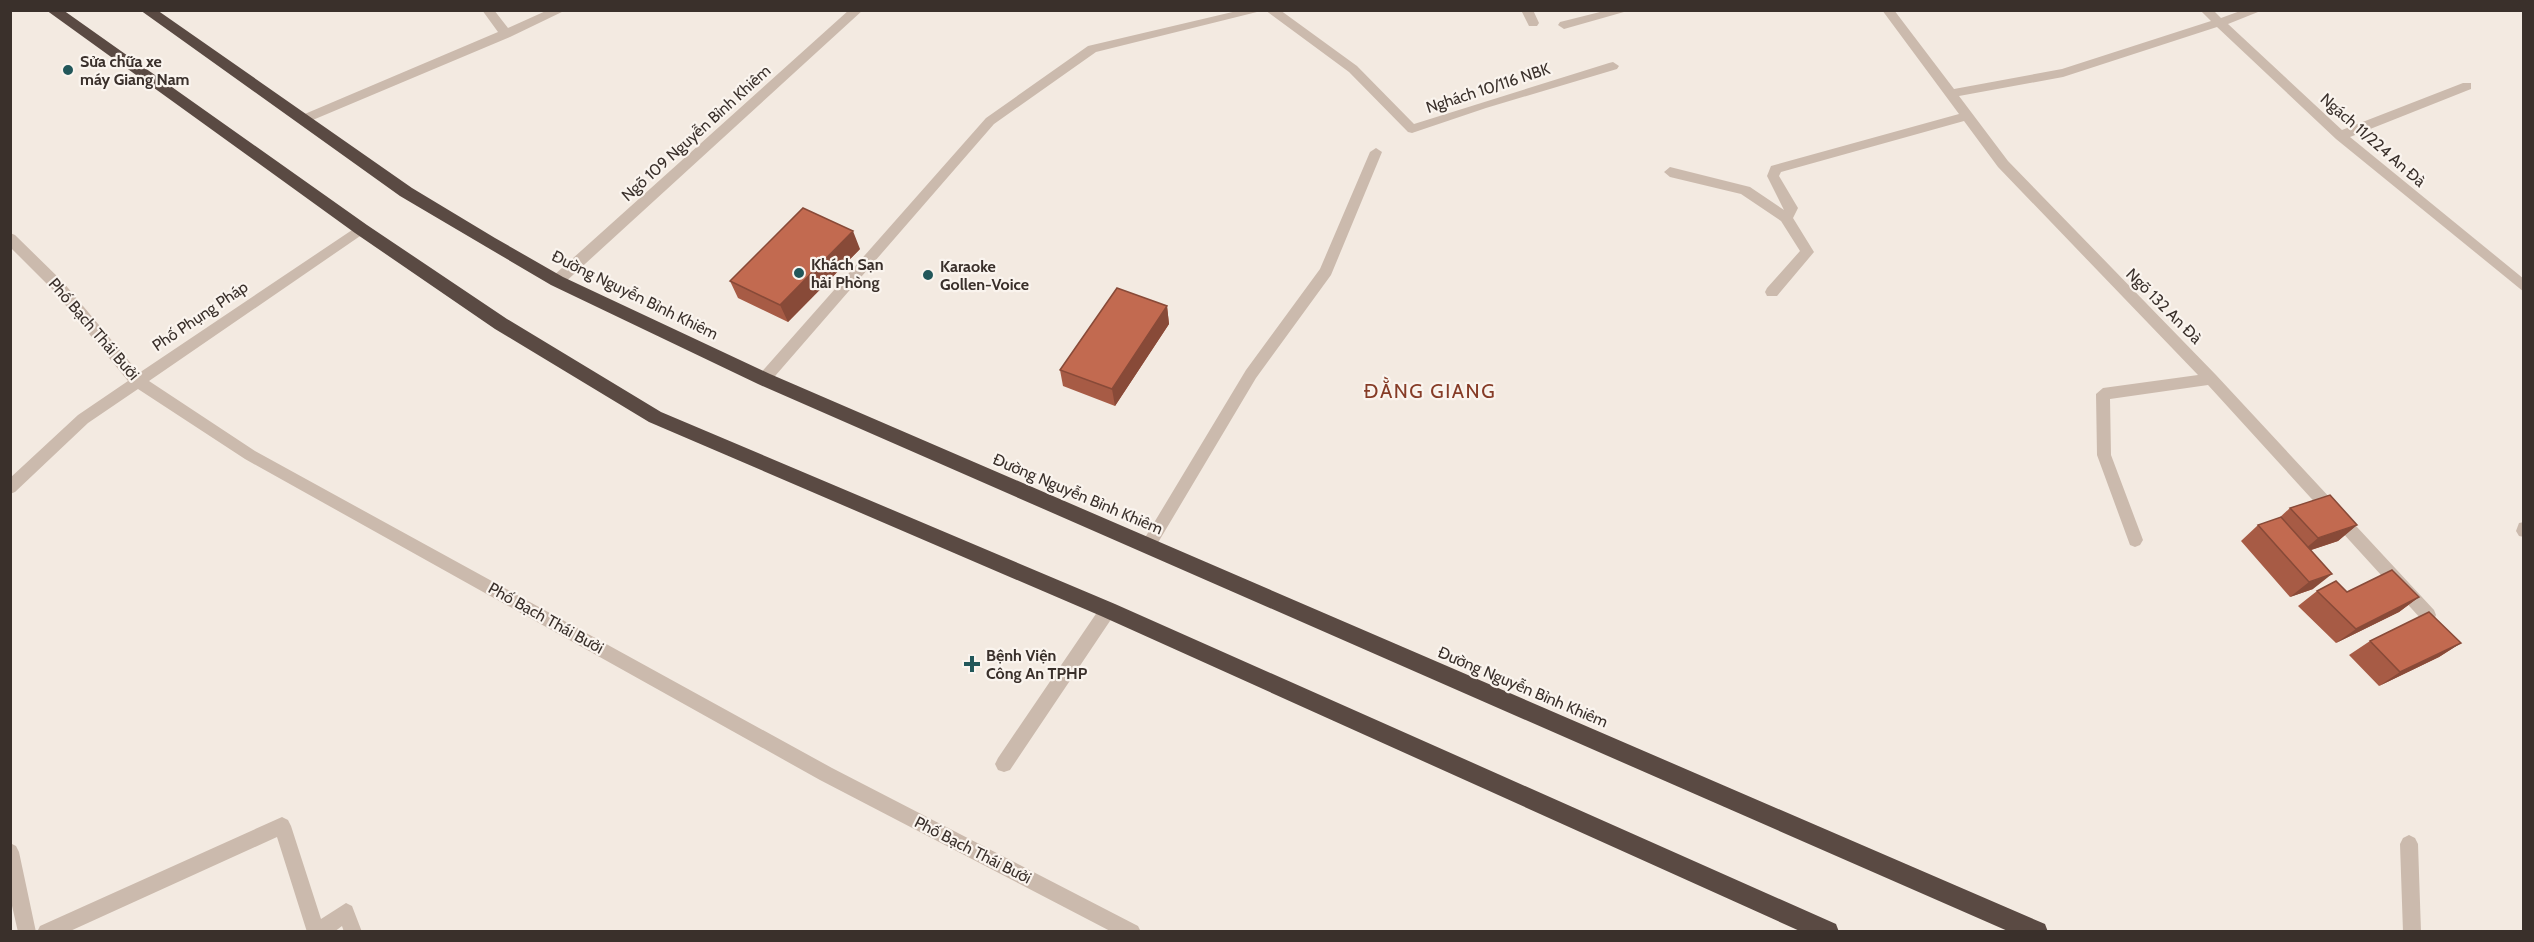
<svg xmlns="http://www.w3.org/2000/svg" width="2534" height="942" viewBox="0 0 2534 942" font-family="Cabin,sans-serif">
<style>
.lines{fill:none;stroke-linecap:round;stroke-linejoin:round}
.minor{fill:#cbbaad;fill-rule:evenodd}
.highway{fill:#5a4a43;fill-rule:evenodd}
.wall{fill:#a75b45}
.shaded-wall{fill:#884a38}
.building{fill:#c26a50;stroke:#884a38;stroke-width:1.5}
.poi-dot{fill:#22575a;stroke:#faf4ee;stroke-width:2}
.labels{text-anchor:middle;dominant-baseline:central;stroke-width:4.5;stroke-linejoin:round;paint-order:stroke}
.poi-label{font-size:16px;font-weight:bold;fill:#3a302b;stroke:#faf4ee;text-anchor:start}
.street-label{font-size:16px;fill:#3a302b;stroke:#faf4ee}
.quarter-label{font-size:20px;letter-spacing:1.5px;fill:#863c27;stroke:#faf4ee}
</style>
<rect width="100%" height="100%" fill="#f3eae1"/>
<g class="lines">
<path class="minor" d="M482,10H494L508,28L548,10H566L510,37L308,122L304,123L298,119L300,116L498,32Z
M849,10H863L562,285H552L550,281L552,277Z
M1241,10H1265L1096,52L994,124L769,383H759L757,379L759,375L986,118L1088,46Z
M1265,10H1280L1357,66L1414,124L1609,63L1613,62L1619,66L1617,69L1486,108L1412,133L1408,132L1349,72Z
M1521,10H1533L1539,23L1537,26H1529Z
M1608,10H1631L1564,29L1558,25L1560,22Z
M1882,10H1894L1954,89L2062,69L2211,21L2200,10H2213L2221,18L2243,10H2263L2228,24L2342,130L2463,83H2471V89L2350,137L2524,279V292L2336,139L2217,27L2063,77L1959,96L2008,161L2216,375L2434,610L2436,615L2434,620L2428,622L2422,620L2208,385L2110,399L2111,455L2143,540L2140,545L2135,547L2130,545L2097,455L2096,394L2103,388L2198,375L1998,167L1964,121L1781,172L1779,176L1798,208L1793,218L1814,252L1777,296H1767L1765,292L1767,288L1800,251L1781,221L1741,194L1670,177L1664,172L1670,167L1750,187L1784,210L1767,176L1771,166L1959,114Z
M1376,148L1382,152L1331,275L1256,378L1153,551L1148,553L1143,551L1140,546L1143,541L1246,370L1320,269L1370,152Z
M361,224L366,226L368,229L366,232L149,381L255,451L832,768L1138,926L1141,932H1112L820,780L245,459L138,389L88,423L15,492L10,494V478L78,415L128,381L53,290L10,247V233L15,235L63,282L139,373Z
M2524,522V537L2519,536L2516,531L2519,523Z
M1108,603L1114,605L1116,610L1114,615L1010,770L1004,772L998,770L995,764L998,758L1102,605Z
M282,817L288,820L291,826L321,919L346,903L352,906L362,932H344L342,926L334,932H307L277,837L68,932H37L40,926Z
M2409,835L2415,838L2418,844L2421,932H2403L2400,844L2403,838Z
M10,843L16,846L19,852L36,932H18L10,897Z"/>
<path class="highway" d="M46,10H63L367,225L507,319L661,412L1115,604L1836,924L1839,932H1802L1101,616L649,422L495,329L355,233Z
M140,10H157L412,188L495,238L563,277L770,374L2045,924L2048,932H2010L758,384L551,285L400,196Z"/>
</g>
<path class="wall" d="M860,249L788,322L738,298L730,281Z
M1167,306L1169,324L1115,406L1063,386L1060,370Z
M2290,508L2357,525L2338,541L2311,550L2313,589L2290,597L2241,541L2258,525L2278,519Z
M2317,591L2347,592L2419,597L2399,612L2336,643L2298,606Z
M2370,641L2461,643L2439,657L2379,686L2349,655Z"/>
<path class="shaded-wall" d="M853,231L860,249L788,322L780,305Z
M1167,306L1169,324L1115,406L1112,389Z
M2357,525L2338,541L2299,554L2318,538Z
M2332,574L2313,589L2290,597L2309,582Z
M2419,597L2399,612L2336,643L2356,629Z
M2461,643L2439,657L2379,686L2400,672Z"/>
<path class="building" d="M803,208L853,231L780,305L730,281Z
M1117,288L1167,306L1112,389L1060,370Z
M2330,495L2357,525L2318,538L2290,508Z
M2281,517L2332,574L2309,582L2258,525Z
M2392,570L2419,597L2356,629L2317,591L2336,581L2347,592Z
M2429,612L2461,643L2400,672L2370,641Z"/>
<g class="poi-dot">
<circle cx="68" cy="70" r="6"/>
<circle cx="799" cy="273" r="6"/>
<circle cx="928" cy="275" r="6"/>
<path d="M969 655h6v6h6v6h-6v6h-6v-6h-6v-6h6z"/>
</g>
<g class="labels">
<g class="poi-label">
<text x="80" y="61">Sửa chữa xe<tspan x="80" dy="18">máy Giang Nam</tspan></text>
<text x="811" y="264">Khách Sạn<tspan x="811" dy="18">hải Phòng</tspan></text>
<text x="940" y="266">Karaoke<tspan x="940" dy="18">Gollen-Voice</tspan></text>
<text x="986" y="655">Bệnh Viện<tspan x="986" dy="18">Công An TPHP</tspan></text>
</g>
<g class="street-label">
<text transform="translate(1488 88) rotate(-18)">Nghách 10/116 NBK</text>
<text transform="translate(696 133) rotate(-42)">Ngõ 109 Nguyễn Bỉnh Khiêm</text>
<text transform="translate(2373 140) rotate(41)">Ngách 11/224 An Đà</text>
<text transform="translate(635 295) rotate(26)">Đường Nguyễn Bỉnh Khiêm</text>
<text transform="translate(2164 306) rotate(45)">Ngõ 132 An Đà</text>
<text transform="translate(200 316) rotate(-34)">Phố Phụng Pháp</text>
<text transform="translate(94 329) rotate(49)">Phố Bạch Thái Bưởi</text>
<text transform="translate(1078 494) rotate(23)">Đường Nguyễn Bỉnh Khiêm</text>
<text transform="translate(546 618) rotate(29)">Phố Bạch Thái Bưởi</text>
<text transform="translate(1523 687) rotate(23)">Đường Nguyễn Bỉnh Khiêm</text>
<text transform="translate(973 850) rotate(27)">Phố Bạch Thái Bưởi</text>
</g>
<g class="quarter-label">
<text x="1430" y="391">ĐẰNG GIANG</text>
</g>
</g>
<rect width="2534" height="942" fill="none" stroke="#3a302b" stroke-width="24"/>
</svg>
